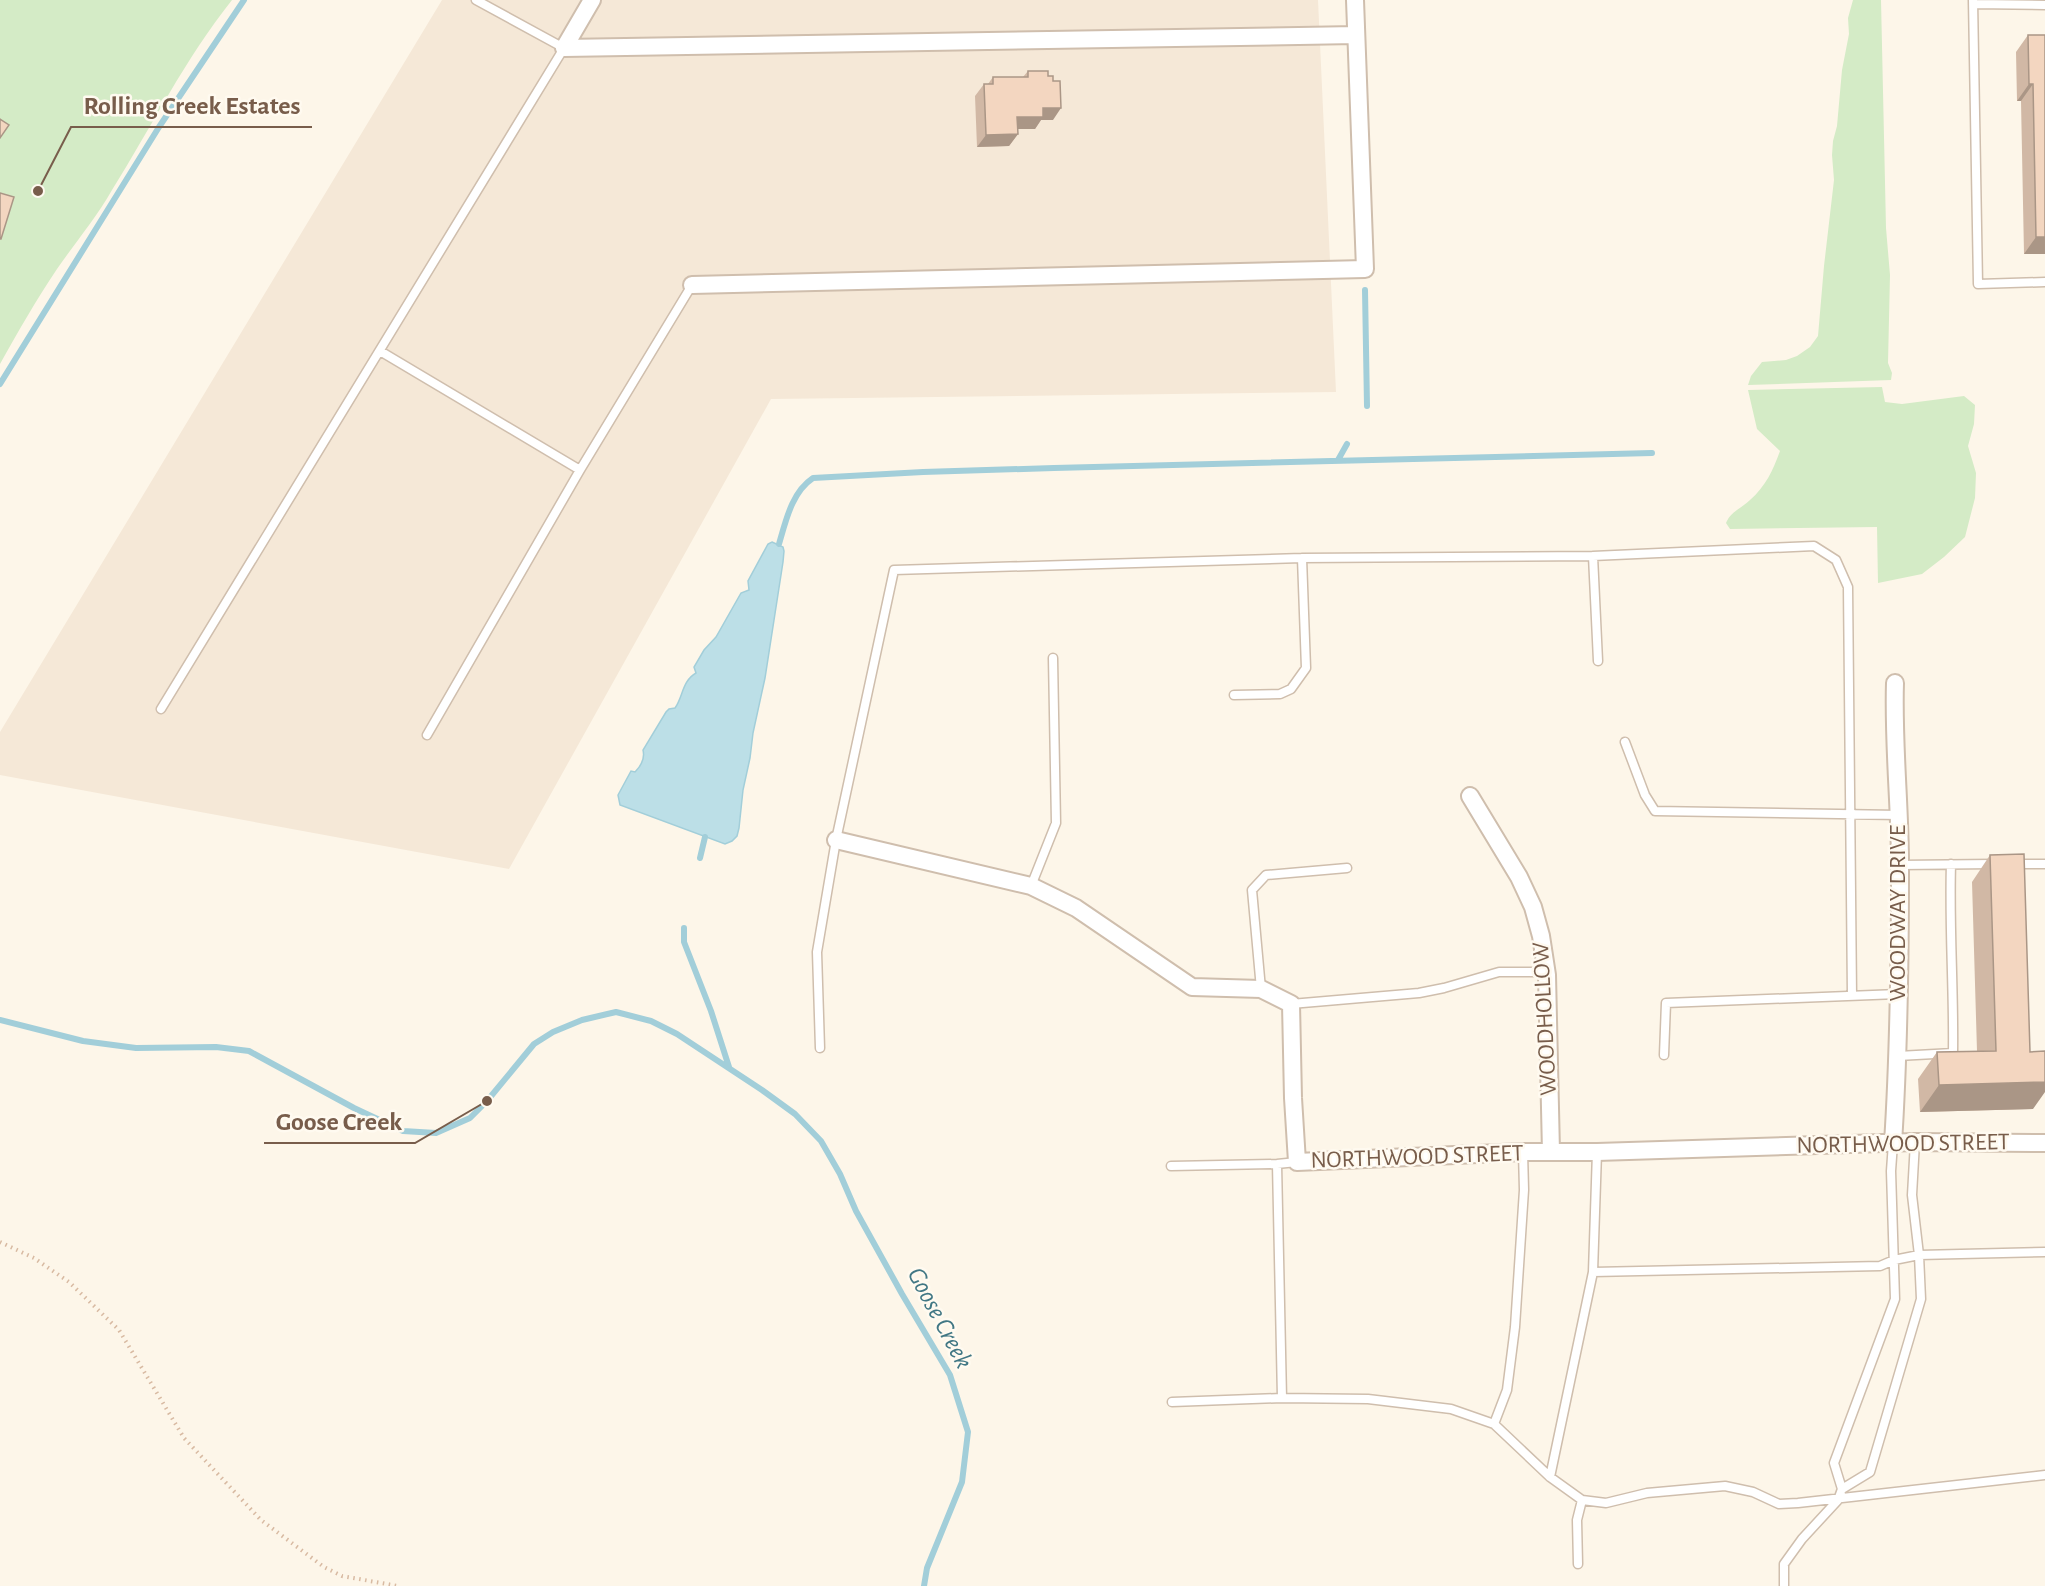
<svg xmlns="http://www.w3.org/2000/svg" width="2045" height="1586" viewBox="0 0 2045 1586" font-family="'Alegreya Sans',sans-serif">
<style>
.residential{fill:#f5e8d7}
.green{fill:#d4ebc6}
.water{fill:#bcdfe7;stroke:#a2ced9;stroke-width:1.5}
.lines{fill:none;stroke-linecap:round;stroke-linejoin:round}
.stream{stroke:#a2ced9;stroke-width:6}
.lane-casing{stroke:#cfbead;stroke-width:11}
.street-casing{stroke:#cfbead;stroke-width:20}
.path{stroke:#d8baa2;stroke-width:4;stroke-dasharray:1.5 4.5;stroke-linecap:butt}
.lane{stroke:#fff;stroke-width:8}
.street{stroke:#fff;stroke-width:16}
.wall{fill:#d1b8a5}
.shaded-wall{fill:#aa9686}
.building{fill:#f3d6c0;stroke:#aa9686;stroke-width:1.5}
.labels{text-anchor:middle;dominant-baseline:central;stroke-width:5;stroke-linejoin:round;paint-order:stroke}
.street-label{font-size:24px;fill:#785d4b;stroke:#fffaf0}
.water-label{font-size:26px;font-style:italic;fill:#417784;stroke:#fffaf0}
.leader{fill:none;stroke:#785d4b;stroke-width:2}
.callout-dot{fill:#785d4b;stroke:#fffaf0;stroke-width:2}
.callout-label{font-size:26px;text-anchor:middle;font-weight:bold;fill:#785d4b;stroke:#fffaf0;stroke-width:5;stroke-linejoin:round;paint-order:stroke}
</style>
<rect width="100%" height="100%" fill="#fdf6e9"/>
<path class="residential" d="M442,0H1318L1336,392L771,399L509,869L0,775V732Z"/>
<path class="green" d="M0,0H232C185,59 152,126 112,190C96,218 75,243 57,269C36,300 18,332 0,364Z
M1853,0H1881L1886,228L1890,275L1888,363L1892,373L1891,380L1748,385L1751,376L1762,362L1786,360L1797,356L1810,347L1818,336L1824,266L1834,180L1832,155L1833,141L1837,126L1842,70L1849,34L1848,18Z
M1882,387L1885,402L1902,404L1964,396L1975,405L1974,424L1968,446L1976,473L1975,498L1965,537L1944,557L1922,574L1878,583L1877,527L1730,529L1726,523C1731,511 1742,508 1750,500C1766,486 1773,470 1780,451L1757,429L1748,390Z"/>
<path class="water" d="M772,542L783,547L784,551L783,562L765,678L753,733L750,758L743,790L739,828L737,836L732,841L725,844L620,805L618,795L631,771L635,772C641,766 645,758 643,750L666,712L669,709L675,708C683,697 682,681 696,673L694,667L704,650L716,637L741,593L749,590L748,581L768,544Z"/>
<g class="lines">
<path class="stream" d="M1365,290L1367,406
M0,384L159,127L244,0
M1338,460L1347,444
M779,544C786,520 792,492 813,478L923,472L1054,468L1652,453
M700,858L705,837
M684,928V942L711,1011L729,1067
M0,1020L83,1041L136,1048L216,1047L249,1051L354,1108L403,1131L436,1133L470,1118L487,1101L534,1044L553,1032L582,1020L616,1012L651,1021L677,1034L762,1090L795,1114L821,1141L840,1174L856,1211L902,1294L950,1375L968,1432L962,1482L927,1568L924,1586"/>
<g class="lane-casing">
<path id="lane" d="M1973,0L1978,284L2045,282
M1973,4L2045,5
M380,351L580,470
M1593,556L1598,661
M1234,695L1280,694L1291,689L1306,668L1302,558
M161,709L564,48L476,0
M427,735L580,470L692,285
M1625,742L1645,795L1655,811L1899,815
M2015,864H2045
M1900,865L1994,864
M1031,886L1056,823L1053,658
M1261,989L1252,890L1266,875L1347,868
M1291,1004L1419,993L1444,988L1499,972H1546
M820,1048L817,952L836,840L894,570L1302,558L1593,556L1814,546L1836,560L1848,587L1852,996
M1664,1055L1666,1003L1898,994
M1898,1056L1953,1053C1954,990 1949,927 1951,864
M1277,1164L1282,1398
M1171,1166L1277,1164L1297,1162
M1593,1272L1880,1266L1894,1260L1919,1255L2045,1252
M1172,1402L1282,1398L1368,1399L1451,1409L1494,1424L1550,1477L1582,1500L1606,1503L1647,1493L1725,1486L1753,1492L1779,1504L1798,1503L2045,1475
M1494,1424L1507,1390L1515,1327L1524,1190L1523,1152
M1550,1477L1593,1272L1597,1152
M1842,1489L1834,1463L1895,1299L1891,1171L1893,1143
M1578,1564L1577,1520L1582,1500
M1784,1586V1564L1802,1539L1838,1500L1842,1489L1870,1472L1921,1299L1919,1255L1912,1195L1915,1142"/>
</g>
<g class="street-casing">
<path id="street" d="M564,48L1356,35
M564,48L592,0
M692,285L1365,269L1355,0
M1470,796L1519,877L1533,907L1541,936L1547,975L1551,1152
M836,840L1031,886L1076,908L1192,987L1261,989L1291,1004L1293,1098L1297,1162L1523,1152H1597L1915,1142L2045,1143
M1893,1143C1899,1051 1900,958 1900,865C1900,804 1893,744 1895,683"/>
</g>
<path class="path" d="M0,1242L34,1258L69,1282L119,1330L184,1438L261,1520L324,1567L342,1576L398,1586"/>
<use href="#lane" class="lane"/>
<use href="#street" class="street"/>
</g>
<path class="wall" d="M2028,35H2045V254H2024L2021,101H2017L2016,52Z
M1028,71L1053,120H1041L1035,129H1017L1018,134L1009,146L977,147L975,96L984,84H988L993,77H1023Z
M1990,855L2030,1052L2033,1109L1920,1112L1918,1079L1937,1052L1977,1051L1972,882Z"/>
<path class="shaded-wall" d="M2029,84H2033L2021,101H2017Z
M1043,108H1061L1053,120H1041L1035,129H1009L1017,117Z
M1018,134L1009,146L977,147L986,135Z
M2036,237H2045V254H2024Z
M2045,1082V1092L2033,1109L1920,1112L1939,1085Z"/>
<path class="building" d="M2028,35H2045V237H2036L2033,84H2029Z
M1028,71H1048V76H1053V81H1060L1061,108H1043V117H1017L1018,134L986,135L984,84H993V77H1028Z
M0,119L9,125L0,138Z
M0,193L14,197L1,239H0Z
M2024,854L2030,1052L2045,1051V1082L1939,1085L1937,1052L1996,1051L1990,855Z"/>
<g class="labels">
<g class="street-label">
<text transform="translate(1898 913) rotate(-90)">WOODWAY DRIVE</text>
<text transform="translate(1545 1019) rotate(-93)">WOODHOLLOW</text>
<text transform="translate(1903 1144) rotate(-1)">NORTHWOOD STREET</text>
<text transform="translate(1417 1157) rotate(-2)">NORTHWOOD STREET</text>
</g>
<g class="water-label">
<text transform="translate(940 1318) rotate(62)">Goose Creek</text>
</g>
</g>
<path class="leader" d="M38 191L71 127H312M487 1101L415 1143H264"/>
<g class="callout-dot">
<circle cx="38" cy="191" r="6"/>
<circle cx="487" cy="1101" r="6"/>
</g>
<g class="callout-label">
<text x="192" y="114">Rolling Creek Estates</text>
<text x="339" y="1130">Goose Creek</text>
</g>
</svg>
